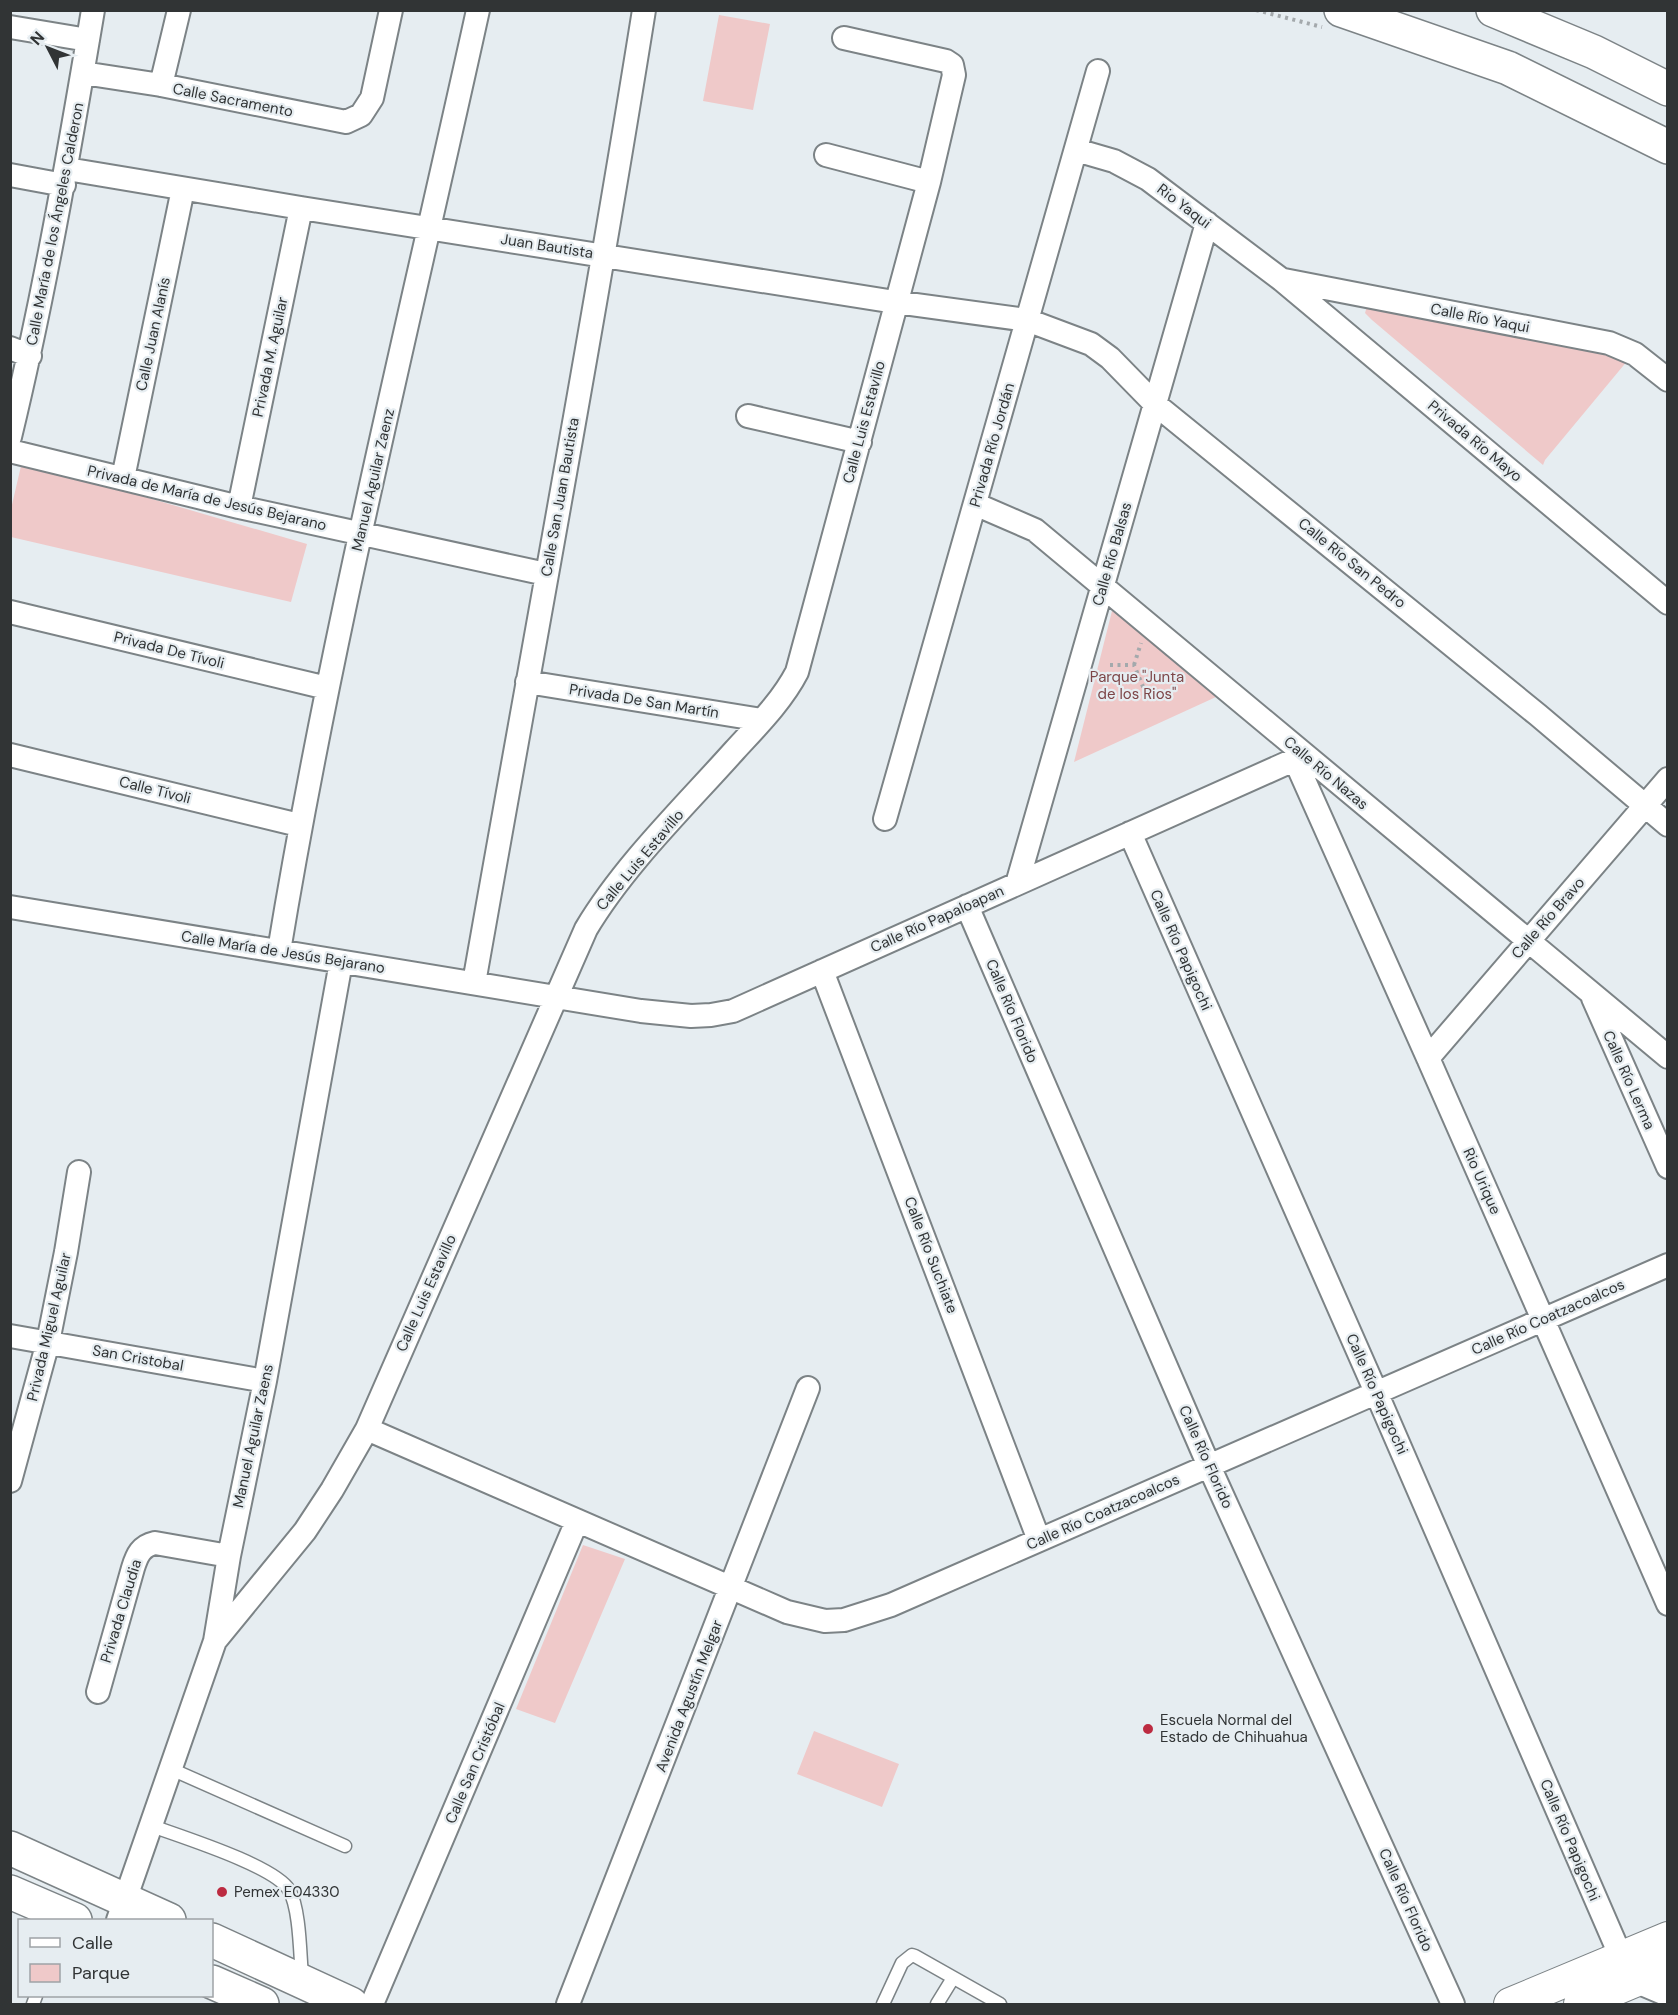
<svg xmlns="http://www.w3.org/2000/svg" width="1678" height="2015" viewBox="0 0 1678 2015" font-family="'DM Sans',sans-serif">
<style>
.green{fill:#efc9c9}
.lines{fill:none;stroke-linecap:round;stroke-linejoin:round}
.lane-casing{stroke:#7c8386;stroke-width:15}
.street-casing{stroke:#7c8386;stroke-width:26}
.secondary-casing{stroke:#7c8386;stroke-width:34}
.primary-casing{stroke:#7c8386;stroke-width:36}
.highway-casing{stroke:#7c8386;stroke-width:36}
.path{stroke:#a4a9ac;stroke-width:4;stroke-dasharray:3 4.5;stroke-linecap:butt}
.lane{stroke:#fff;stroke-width:12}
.street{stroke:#fff;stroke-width:22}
.secondary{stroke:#fff;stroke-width:32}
.primary{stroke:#fff;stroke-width:33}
.highway{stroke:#fff;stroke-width:33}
.poi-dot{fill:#bc2b41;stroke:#e6edf1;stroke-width:2}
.labels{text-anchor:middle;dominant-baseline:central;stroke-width:4.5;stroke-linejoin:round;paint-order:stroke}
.street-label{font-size:15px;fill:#313435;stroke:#e6edf1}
.park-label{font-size:15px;fill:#7d4648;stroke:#e6edf1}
.poi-label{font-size:15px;fill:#313435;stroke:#e6edf1;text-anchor:start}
</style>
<rect width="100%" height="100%" fill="#e6edf1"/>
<path class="green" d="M719,15L770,24L753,110L703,101Z
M1368,303L1633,354L1545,460L1543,465L1372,320L1365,313Z
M28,463L307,544L291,602L11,537V509L21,466Z
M1113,607L1216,697L1074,762Z
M583,1545L625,1559L555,1723L516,1709Z
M814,1731L899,1764L882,1807L797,1774Z"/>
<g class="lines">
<g class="lane-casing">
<path id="lane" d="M171,1769L345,1846
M152,1826C182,1837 275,1866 289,1890C300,1908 300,1955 302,1977
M33,2004L36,1996
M883,2004L902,1963L912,1955L915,1956L1000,2004
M937,2004L953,1978"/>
</g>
<g class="street-casing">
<path id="street" d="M10,27L88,40
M83,73L161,85L346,122L361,115L372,98L391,10
M161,85L179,10
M1076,150L1114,161L1148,179L1282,280L1668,603
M826,155L929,182
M67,169L301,208L895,302L1027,320L1091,344L1110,358L1155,404L1538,715L1668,825
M10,175L64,185
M1284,280L1609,343L1635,354L1668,380
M10,348L30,356
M748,416L860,442
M10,437C44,296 69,153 93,10
M10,451L239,507L546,574
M123,478L183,189
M975,504L1035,530L1668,1057
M239,507L301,208
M10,612L327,688
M527,682L762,720
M10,755L299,825
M1295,760L1428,1058L1668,1604
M885,819L1098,71
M1130,833L1376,1392L1621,1957L1635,1981L1668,1995
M1017,884L1207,223
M967,906L1209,1466L1453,2004
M10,907L641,1011L691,1016L711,1015L733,1011L1305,755
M279,951C331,635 409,324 478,10
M822,971L1039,1540
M474,983C531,659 592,335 644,10
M1593,998L1668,1167
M1428,1058L1668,779
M10,1336L265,1381
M367,1429L787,1612L825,1621L844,1620L891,1605L1668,1265
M10,1481L48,1342L66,1252L79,1172
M215,1641L305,1531L332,1490L367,1429L586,929C624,865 685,806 735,750C757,726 782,701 797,672L929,182L954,75L952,65L946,61L844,38
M98,1692L133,1568C137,1555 141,1546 155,1543L229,1556
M118,1920L215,1641L229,1556L265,1381L341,962
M372,2004L577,1521
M568,2004L808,1388"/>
</g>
<g class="secondary-casing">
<path id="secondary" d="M1510,2004L1668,1938
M1580,2004L1668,1967"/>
</g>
<g class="primary-casing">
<path id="primary" d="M10,1848L169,1920
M10,1892L75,1920
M212,1940L351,2004
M212,1982L262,2004"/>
</g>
<g class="highway-casing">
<path id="highway" d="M1341,10L1508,68L1668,147
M1493,10L1594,52L1668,89"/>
</g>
<path class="path" d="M1256,10L1322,27
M1110,665H1134L1144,689
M1134,665L1141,643"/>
<use href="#lane" class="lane"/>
<use href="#street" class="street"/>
<use href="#secondary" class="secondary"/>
<use href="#primary" class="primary"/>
<use href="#highway" class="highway"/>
</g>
<g class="poi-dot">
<circle cx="1148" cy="1729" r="6"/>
<circle cx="222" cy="1892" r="6"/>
</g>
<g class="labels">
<g class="street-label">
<text transform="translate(233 100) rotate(11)">Calle Sacramento</text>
<text transform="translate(1184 206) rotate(37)">Rio Yaqui</text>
<text transform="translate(55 224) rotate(-79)">Calle María de los Ángeles Calderon</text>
<text transform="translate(547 246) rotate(9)">Juan Bautista</text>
<text transform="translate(1480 318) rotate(11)">Calle Río Yaqui</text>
<text transform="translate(153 334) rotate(-78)">Calle Juan Alanís</text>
<text transform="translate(270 357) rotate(-78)">Privada M. Aguilar</text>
<text transform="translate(864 422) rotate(-75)">Calle Luis Estavillo</text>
<text transform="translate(1475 441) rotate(40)">Privada Río Mayo</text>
<text transform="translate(992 445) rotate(-74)">Privada Río Jordán</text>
<text transform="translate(373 480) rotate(-77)">Manuel Aguilar Zaenz</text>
<text transform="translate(560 497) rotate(-80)">Calle San Juan Bautista</text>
<text transform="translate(207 498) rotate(13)">Privada de María de Jesús Bejarano</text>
<text transform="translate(1112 554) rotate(-74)">Calle Río Balsas</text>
<text transform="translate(1352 563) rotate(39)">Calle Río San Pedro</text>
<text transform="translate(169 650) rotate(14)">Privada De Tívoli</text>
<text transform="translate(644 701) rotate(9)">Privada De San Martín</text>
<text transform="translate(1326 773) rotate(40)">Calle Río Nazas</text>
<text transform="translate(155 790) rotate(14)">Calle Tívoli</text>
<text transform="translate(640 860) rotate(-50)">Calle Luis Estavillo</text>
<text transform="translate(1548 918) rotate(-49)">Calle Río Bravo</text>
<text transform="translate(937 919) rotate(-24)">Calle Río Papaloapan</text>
<text transform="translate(1181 950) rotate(66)">Calle Río Papigochi</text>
<text transform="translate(283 952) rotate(9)">Calle María de Jesús Bejarano</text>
<text transform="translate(1012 1011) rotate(67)">Calle Río Florido</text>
<text transform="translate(1629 1080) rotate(66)">Calle Río Lerma</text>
<text transform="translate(1482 1181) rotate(66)">Rio Urique</text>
<text transform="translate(931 1255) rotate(69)">Calle Río Suchiate</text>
<text transform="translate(426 1293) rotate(-66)">Calle Luis Estavillo</text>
<text transform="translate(1548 1317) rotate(-24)">Calle Río Coatzacoalcos</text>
<text transform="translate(49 1327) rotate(-77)">Privada Miguel Aguilar</text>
<text transform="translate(138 1358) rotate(10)">San Cristobal</text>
<text transform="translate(1377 1394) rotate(66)">Calle Río Papigochi</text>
<text transform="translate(253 1436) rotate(-78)">Manuel Aguilar Zaens</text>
<text transform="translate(1206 1457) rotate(66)">Calle Río Florido</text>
<text transform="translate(1103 1512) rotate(-24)">Calle Río Coatzacoalcos</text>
<text transform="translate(121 1611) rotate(-73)">Privada Claudia</text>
<text transform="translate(689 1696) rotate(-69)">Avenida Agustín Melgar</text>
<text transform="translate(475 1763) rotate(-67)">Calle San Cristóbal</text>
<text transform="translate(1570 1840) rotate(67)">Calle Río Papigochi</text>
<text transform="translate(1406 1900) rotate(66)">Calle Río Florido</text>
</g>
<g class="park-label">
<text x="1137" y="677">Parque "Junta<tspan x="1137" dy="17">de los Rios"</tspan></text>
</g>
<g class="poi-label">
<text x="1160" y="1720">Escuela Normal del<tspan x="1160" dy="17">Estado de Chihuahua</tspan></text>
<text x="234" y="1892">Pemex E04330</text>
</g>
</g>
<rect width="1678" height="2015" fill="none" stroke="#313435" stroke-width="24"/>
<rect x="18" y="1919" width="195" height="78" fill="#e6edf1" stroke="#9ea3a6" stroke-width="1.5"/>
<rect x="30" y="1938" width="30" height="9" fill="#ffffff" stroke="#9ea3a6" stroke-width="1.5"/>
<text x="72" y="1949" font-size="18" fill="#313435">Calle</text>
<rect x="30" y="1964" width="30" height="18" fill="#efc9c9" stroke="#9ea3a6" stroke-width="1.5"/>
<text x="72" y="1979" font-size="18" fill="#313435">Parque</text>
<g transform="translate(48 48) rotate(312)" stroke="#e6edf1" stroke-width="4.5" paint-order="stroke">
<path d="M0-4.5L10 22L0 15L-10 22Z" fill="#313435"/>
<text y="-9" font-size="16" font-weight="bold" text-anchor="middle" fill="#313435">N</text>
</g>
</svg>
